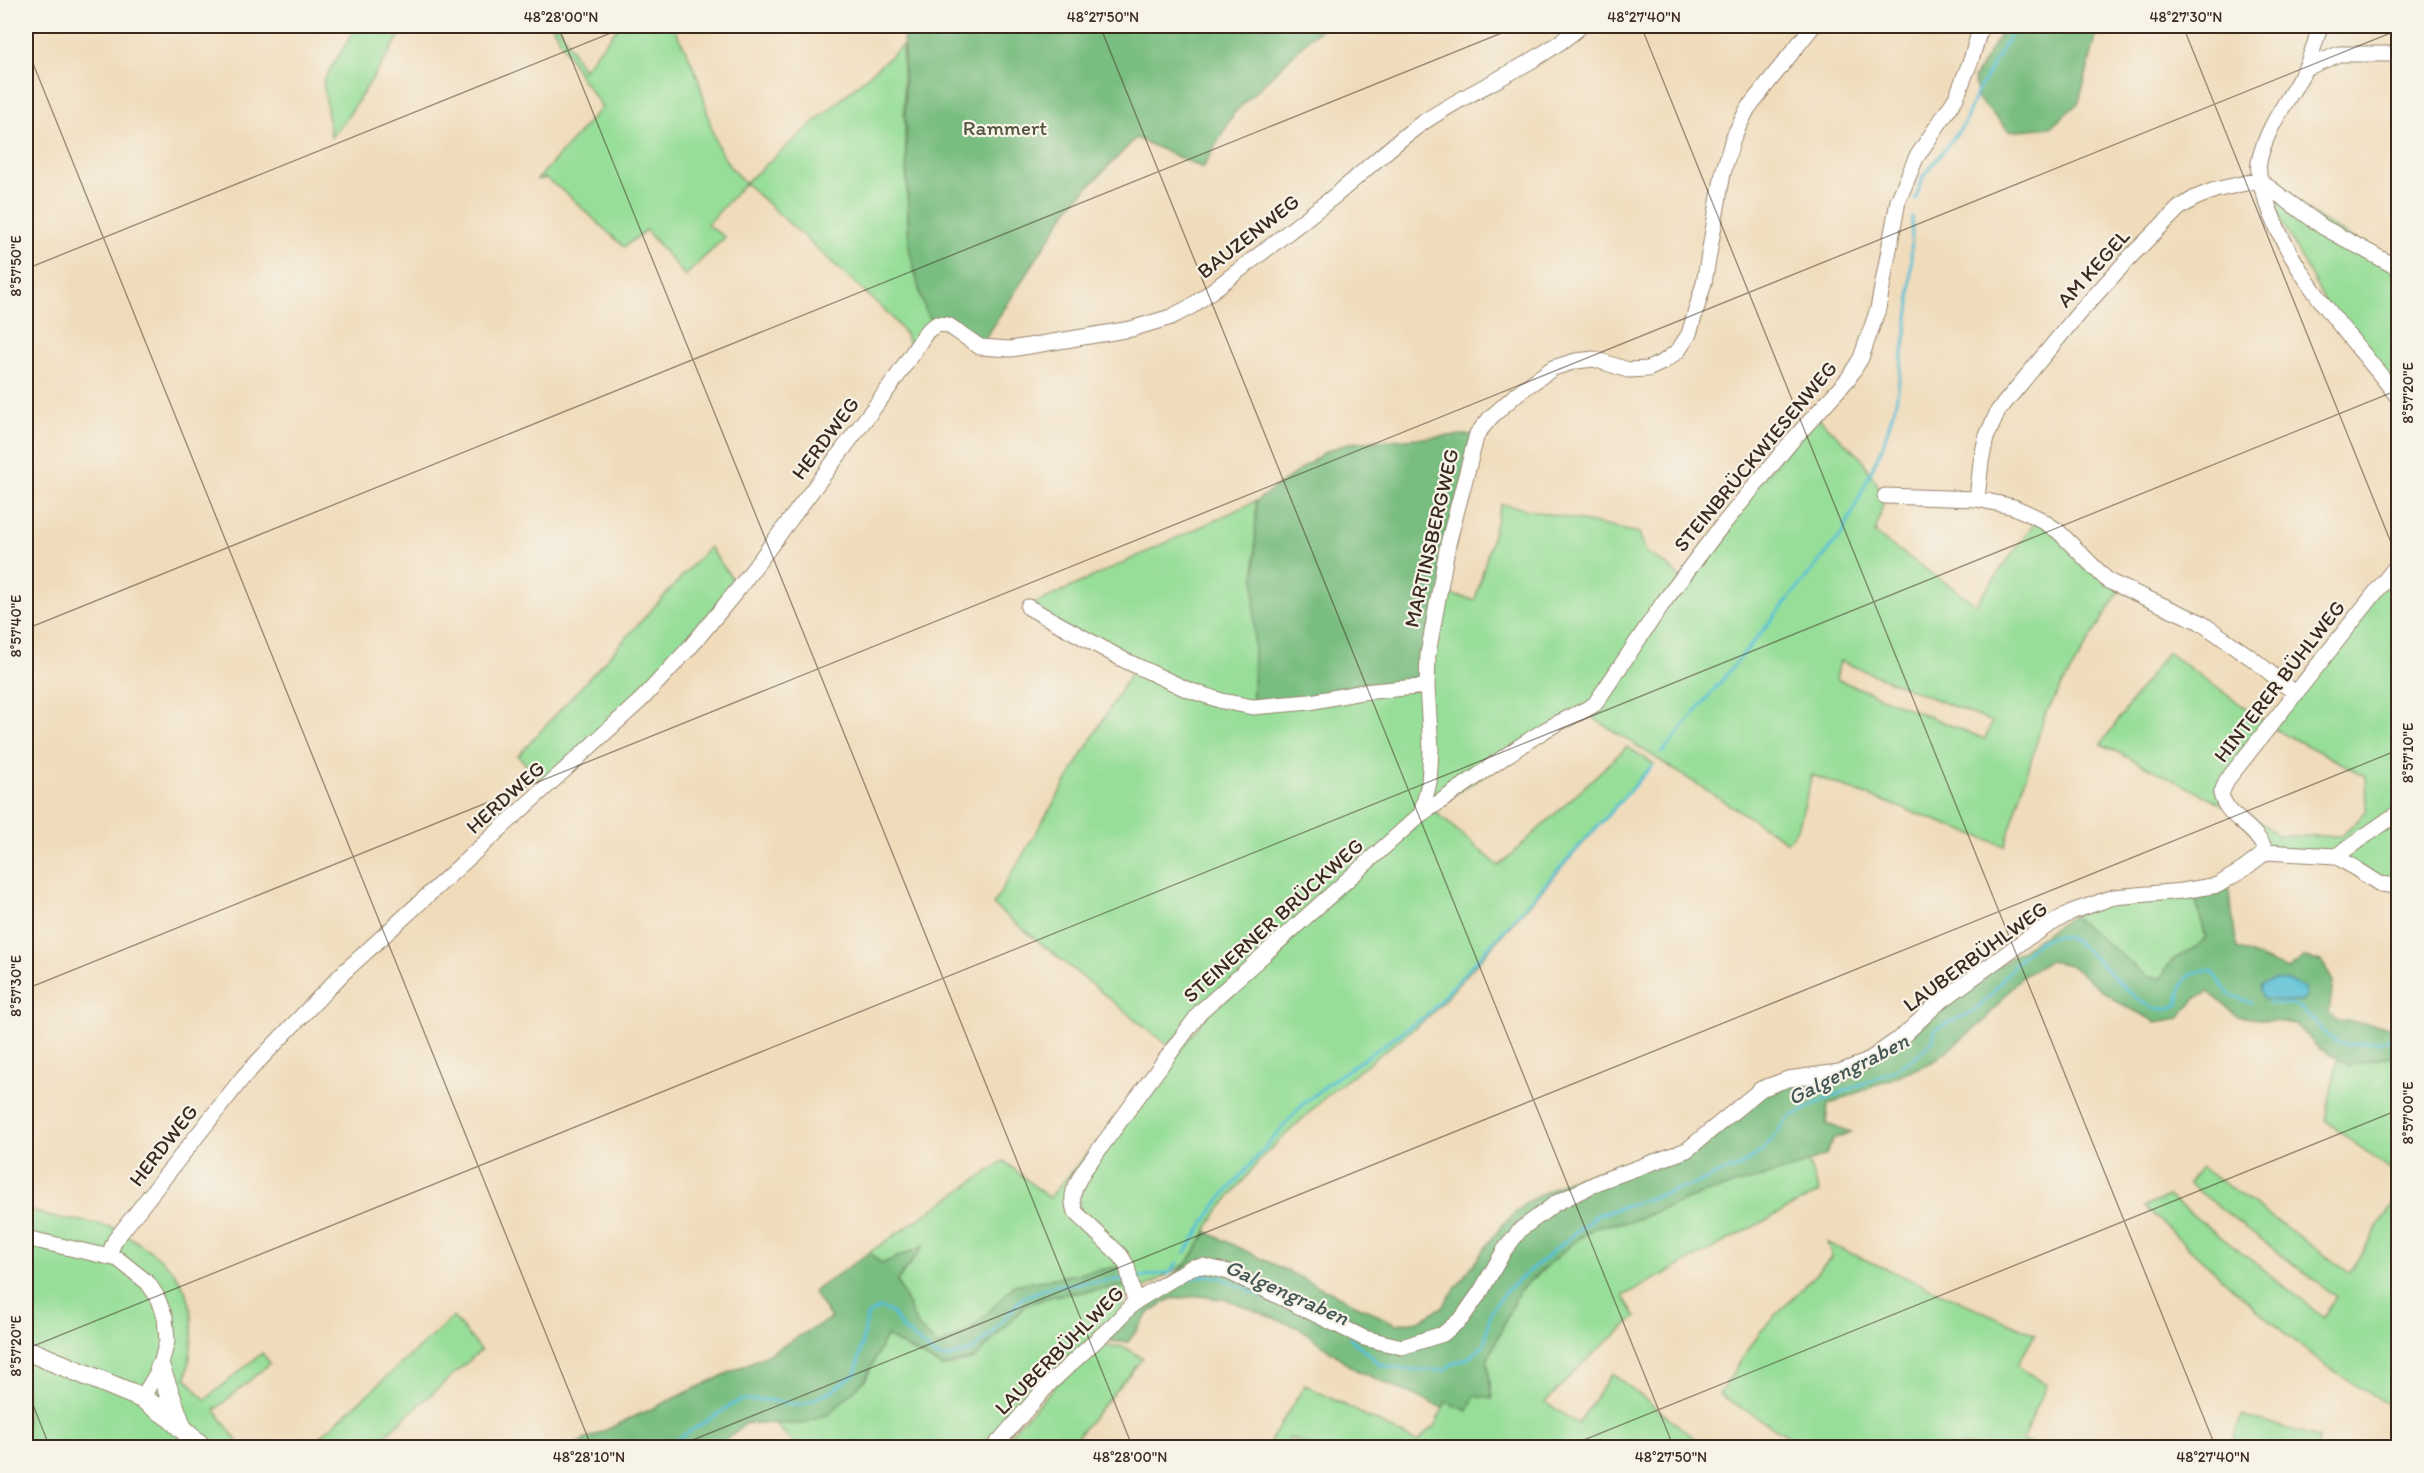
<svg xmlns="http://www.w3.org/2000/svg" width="2424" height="1473" viewBox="0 0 2424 1473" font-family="Itim,sans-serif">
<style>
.green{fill:#97de98;stroke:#69845b;stroke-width:1.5;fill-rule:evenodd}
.forest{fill:#79bd80;stroke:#5a744f;stroke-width:1.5}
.water{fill:#59c0d6;stroke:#4a757a;stroke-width:1.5}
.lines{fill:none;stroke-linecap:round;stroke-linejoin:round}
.stream{stroke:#59c0d6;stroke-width:3}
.minor-casing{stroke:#96836c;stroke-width:17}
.major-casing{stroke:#96836c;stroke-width:22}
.minor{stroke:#fff;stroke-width:15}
.major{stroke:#fff;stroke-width:20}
.ticks{fill:none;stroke:#3b2a1e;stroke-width:1.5;stroke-opacity:0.45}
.labels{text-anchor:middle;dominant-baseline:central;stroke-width:4.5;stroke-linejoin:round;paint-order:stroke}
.park-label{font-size:21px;fill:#52573c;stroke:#f7f3e8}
.street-label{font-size:21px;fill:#3b2a1e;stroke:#f7f3e8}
.water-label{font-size:22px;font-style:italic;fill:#445755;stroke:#f7f3e8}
.neatline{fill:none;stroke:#3b2a1e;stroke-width:2}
.ticks-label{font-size:15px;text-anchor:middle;fill:#3b2a1e}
</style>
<rect width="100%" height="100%" fill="#f7f3e8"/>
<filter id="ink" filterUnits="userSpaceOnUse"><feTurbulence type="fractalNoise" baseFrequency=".0167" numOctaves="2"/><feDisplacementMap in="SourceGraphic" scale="12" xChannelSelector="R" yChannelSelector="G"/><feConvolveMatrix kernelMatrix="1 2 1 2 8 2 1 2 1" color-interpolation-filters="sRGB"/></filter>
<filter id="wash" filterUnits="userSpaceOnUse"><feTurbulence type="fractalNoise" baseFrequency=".008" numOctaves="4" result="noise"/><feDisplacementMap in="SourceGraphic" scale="24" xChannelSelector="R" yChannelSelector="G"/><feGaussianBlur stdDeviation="1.35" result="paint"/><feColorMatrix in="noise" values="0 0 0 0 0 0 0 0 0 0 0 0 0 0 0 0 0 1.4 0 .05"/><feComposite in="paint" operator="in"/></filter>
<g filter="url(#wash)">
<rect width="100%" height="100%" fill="#f0dcbb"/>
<path class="green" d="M357,26H406L345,121L331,137L323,81Z
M552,26H559L583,70L619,26H673C681,42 691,58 697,76C713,120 707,147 745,183L902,46L909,248L937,324L912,352L905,334L889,314L745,183L707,225L725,237L685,276L646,230L624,247L567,194L545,178L537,180L602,107L580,76Z
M2259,180L2398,268V397L2331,313Z
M1815,415L1861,458L1885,496L1875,534L1976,604L2038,518L2121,588L2045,714L2005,846L1812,775L1799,825L1788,842L1593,718L1595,705L1444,801L1167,1045L993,905L1135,666L1028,607L1256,501L1253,706L1438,592L1475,600L1501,504L1639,533L1646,552L1672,569L1681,579ZM1840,661L1992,722L1985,739L1836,679Z
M709,547L739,588L639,695L545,784L518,756Z
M2398,564V886L2336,856L2275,853L2224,805L2101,744L2167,652L2271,726ZM2271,727L2366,776L2367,811L2342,836H2279L2221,794Z
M1627,747L1654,764L1430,1016L1331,1092L1264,1155L1216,1214L1188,1263L1139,1291L1082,1216L1076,1192L1087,1171L1223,994L1228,998L1231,996L1228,992L1433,810L1499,866Z
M2194,894L2206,937L2201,944L2171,961L2162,978L2148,977L2072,916L2112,901Z
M2389,1057L2398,1060V1176L2325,1120L2338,1059L2349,1065Z
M1099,1140L1067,1189L1063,1207L1123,1266L1015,1285L972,1329L939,1346L918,1327L897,1281L923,1247L881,1264L870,1252L1004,1161L1049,1198Z
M1808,1162L1819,1192L1623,1296L1636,1317L1582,1364L1546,1402L1578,1424L1612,1373L1703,1445L1701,1447L1315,1448L1289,1438L1283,1447L1266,1448L1305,1385L1417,1442L1435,1425L1446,1402L1474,1396L1492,1398L1487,1361L1519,1291L1574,1242L1597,1226L1630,1222L1699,1195Z
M2201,1167L2350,1273L2398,1195V1410C2303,1361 2224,1279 2145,1207L2168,1196L2324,1317L2336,1297L2188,1183Z
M26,1208C34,1211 43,1215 52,1217C73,1221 95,1221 115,1229C125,1233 134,1240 143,1246C198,1281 198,1320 186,1378L205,1400L262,1353L270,1363L215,1410L241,1447L26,1448Z
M1827,1243L2035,1334L2017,1366L2047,1385L2022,1440L2042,1447H1806L1719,1394L1760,1332L1832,1257Z
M1128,1286V1298L1119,1312L1016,1407L982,1447H797L775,1423L802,1424L865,1380L886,1336L942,1367L974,1359L1026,1305L1052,1296Z
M453,1317L481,1350L372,1447H309Z
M1104,1345L1124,1347L1143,1358L1068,1447L997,1448L1089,1350Z
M2241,1416L2319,1437L2317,1447H2231Z"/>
<path class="forest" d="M903,26H1326L1313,35L1234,113L1203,168L1136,138L1070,206L980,347L937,324L928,316L922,301L909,248Z
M2005,26H2099L2079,102L2051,127L2009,131L1978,99L1974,78Z
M1477,434L1427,686L1253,707L1256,501L1325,452L1348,443Z
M2228,886L2237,948L2288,970L2304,958L2322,961L2333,982L2329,1013L2338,1020L2398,1028V1060L2389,1057L2349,1065L2318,1048L2296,1024L2237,1016L2209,992L2195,999L2180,1018L2156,1022L2116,1001L2070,965L2049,961L2021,977L1982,1023L1934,1061L1828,1105L1826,1124L1851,1132L1833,1139L1826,1155L1791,1169L1699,1195L1629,1222L1597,1226L1574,1242L1519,1291L1487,1361L1492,1399L1474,1396L1468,1411L1446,1402L1443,1408L1356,1370L1301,1329L1228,1300L1200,1296L1170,1299L1150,1312L1128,1342L1100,1341L1188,1263L1207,1232L1396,1324L1419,1321L1442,1307L1502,1225L1527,1202L1568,1180L1618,1166L1689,1152L1762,1091L1840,1073L2072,916L2148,977L2161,978L2171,961L2201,944L2206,937L2194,894Z
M924,1246L897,1281L918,1327L939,1346L972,1329L1015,1285L1123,1266L1128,1286L1052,1296L1026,1305L974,1359L942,1367L886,1336L865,1380L829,1414L802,1424L746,1423L718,1447L567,1448L767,1355L831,1318L813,1292L870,1252L881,1264Z"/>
<path class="water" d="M2274,980L2290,981L2304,988L2306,998L2300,1002L2263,999L2260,991L2261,985Z"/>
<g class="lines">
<path class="stream" d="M1915,200L1923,177L1964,124L1975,96L2015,26
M1662,753L1843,533L1883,445L1896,402L1910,304L1912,218
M2268,1003C2276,1004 2285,1003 2292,1005C2313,1010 2321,1039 2343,1044C2360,1047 2381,1039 2398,1038
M1185,1253L1218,1202L1302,1105L1333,1080L1428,1014L1652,766
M1170,1273L1178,1262
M1133,1278L1165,1273L1168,1274
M1182,1281L1205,1275L1222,1278L1274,1302
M1350,1338L1381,1365L1407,1370H1444L1452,1364L1467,1359L1484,1345L1491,1311L1507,1290L1597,1215L1701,1182L1717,1174L1741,1166L1763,1150L1789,1118L1819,1102L1890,1072L1915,1058L1933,1041L1935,1030C1950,1020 1967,1017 1980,1006C2001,988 2031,927 2066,937C2098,946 2141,1030 2178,1004C2181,981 2187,970 2211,971L2229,994L2251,1003
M663,1448L740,1400H767L802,1405L833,1390L856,1373L868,1314L880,1308L891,1312L903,1329L937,1357L946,1358L971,1351L991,1334L1022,1298L1052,1286L1124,1279"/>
</g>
</g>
<g filter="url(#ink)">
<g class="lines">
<g class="minor-casing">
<path id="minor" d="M2320,26C2316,40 2312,55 2305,69C2289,100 2266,127 2259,162C2257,176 2262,189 2267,202C2292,277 2350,335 2398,397
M2306,68L2339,54H2398
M1885,496L1977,499L1981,462L1986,438L1998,411L2078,314L2131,256L2179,208L2195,198L2215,190L2259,180L2323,227L2398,268
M1977,499L2014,507L2038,518L2058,531L2108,581L2200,622L2253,659L2296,694
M1028,607L1124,660L1186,689L1222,701L1253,707L1310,702L1362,692L1427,686
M1421,814L1429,783L1431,749L1427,686L1428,654L1448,544L1477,434L1491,417L1519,392L1553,368L1576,361L1594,359L1628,370L1648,369L1663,362L1678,351L1689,334L1704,283L1723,173L1733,138L1748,108L1813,26
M2266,852C2255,824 2228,820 2221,794L2227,780L2398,564
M2336,856L2380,884L2398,886
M26,1238L118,1259L148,1283L156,1295L165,1317L167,1341L160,1368L142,1398
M108,1257L115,1240L244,1076L343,973L642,699L692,645L739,588L894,381L927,331L937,324L948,325L980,347L1011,349L1131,329L1171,317L1192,306C1241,269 1289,232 1337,194C1364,172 1389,147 1418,126C1470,89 1532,68 1581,26
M1135,1302L1127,1266L1121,1256L1075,1212C1069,1194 1076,1185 1084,1170L1201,1011L1421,814C1463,788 1500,758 1542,732C1559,721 1578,715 1595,704L1663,603L1716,533L1790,443L1848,379L1861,358L1878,309L1898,201L1916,158L1956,98L1971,60L1981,26
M993,1448L1049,1384L1115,1323L1135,1302L1192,1267L1203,1266L1229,1272L1364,1338L1402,1347L1443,1334L1462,1318L1481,1291L1505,1249L1521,1229L1556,1203L1601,1181L1687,1150L1761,1089L1788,1079L1839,1072L1866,1062L1904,1035L1936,1005L2029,937L2071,912L2114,897L2182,891L2218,885L2244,869L2266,852L2336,856L2398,813"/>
</g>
<g class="major-casing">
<path id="major" d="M26,1350L142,1398L171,1418L203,1448
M160,1368L181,1426"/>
</g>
<use href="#minor" class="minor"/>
<use href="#major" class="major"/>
</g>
</g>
<path class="ticks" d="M558,26L1133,1448M1100,26L1674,1448M1641,26L2216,1448M2183,26L2398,560M26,46L592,1448M26,269L628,26M26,629L1519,26M26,989L2398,30M26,1349L2398,390M26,1387L50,1448M673,1448L2398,750M1564,1448L2398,1110"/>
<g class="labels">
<g class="park-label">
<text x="1005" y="127">Rammert</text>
</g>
<g class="street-label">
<text transform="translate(1248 236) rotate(-38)">BAUZENWEG</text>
<text transform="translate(2093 268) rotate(-48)">AM KEGEL</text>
<text transform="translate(825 438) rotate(-53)">HERDWEG</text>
<text transform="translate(1755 456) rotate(-50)">STEINBRÜCKWIESENWEG</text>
<text transform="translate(1431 538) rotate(-77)">MARTINSBERGWEG</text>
<text transform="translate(2279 681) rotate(-52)">HINTERER BÜHLWEG</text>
<text transform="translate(505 797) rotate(-42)">HERDWEG</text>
<text transform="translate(1273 920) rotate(-42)">STEINERNER BRÜCKWEG</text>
<text transform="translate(1975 956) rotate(-36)">LAUBERBÜHLWEG</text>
<text transform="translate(163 1145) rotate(-52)">HERDWEG</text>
<text transform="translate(1059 1350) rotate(-45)">LAUBERBÜHLWEG</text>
</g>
<g class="water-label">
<text transform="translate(1848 1069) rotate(-27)">Galgengraben</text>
<text transform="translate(1287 1292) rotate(24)">Galgengraben</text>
</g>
</g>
<rect width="2424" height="1473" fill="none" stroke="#f7f3e8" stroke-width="66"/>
<rect x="33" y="33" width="2358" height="1407" class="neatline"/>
<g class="ticks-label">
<text x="561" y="22">48°28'00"N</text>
<text x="1103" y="22">48°27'50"N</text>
<text x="1644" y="22">48°27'40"N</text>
<text x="2186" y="22">48°27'30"N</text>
<text transform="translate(16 266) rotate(-90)" y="5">8°57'50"E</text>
<text transform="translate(2408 393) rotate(-90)" y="5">8°57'20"E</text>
<text transform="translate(16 626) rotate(-90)" y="5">8°57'40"E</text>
<text transform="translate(2408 753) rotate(-90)" y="5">8°57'10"E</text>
<text transform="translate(16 986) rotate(-90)" y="5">8°57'30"E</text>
<text transform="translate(2408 1113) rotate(-90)" y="5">8°57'00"E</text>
<text transform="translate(16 1346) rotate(-90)" y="5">8°57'20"E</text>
<text x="589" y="1462">48°28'10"N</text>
<text x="1130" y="1462">48°28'00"N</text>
<text x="1671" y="1462">48°27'50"N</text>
<text x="2213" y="1462">48°27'40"N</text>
</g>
</svg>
